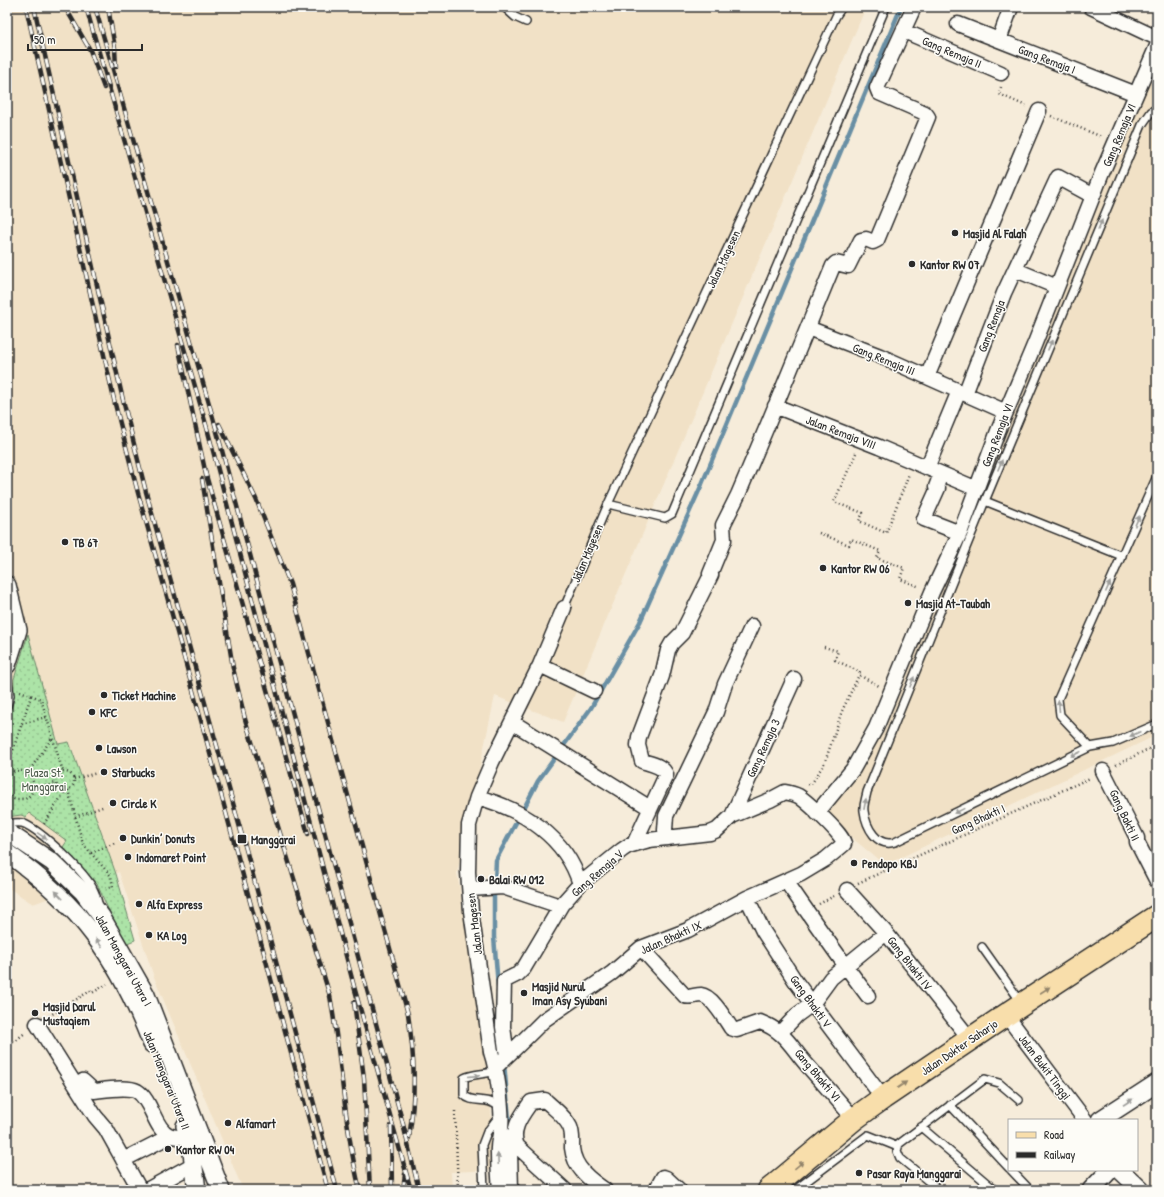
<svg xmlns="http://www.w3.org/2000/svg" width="1164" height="1197" viewBox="0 0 1164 1197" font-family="'Patrick Hand',sans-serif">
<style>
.built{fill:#f1e1c6}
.grass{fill:url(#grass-dots);stroke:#6c8769}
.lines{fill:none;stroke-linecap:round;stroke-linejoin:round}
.stream{stroke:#698fa4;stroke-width:4.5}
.service-casing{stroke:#2b2b2b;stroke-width:10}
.minor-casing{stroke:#2b2b2b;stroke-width:17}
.tertiary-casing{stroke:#2b2b2b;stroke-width:20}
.primary-casing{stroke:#2b2b2b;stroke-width:25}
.path{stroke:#2b2b2b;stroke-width:2.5;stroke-dasharray:1 3;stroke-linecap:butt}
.service{stroke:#fdfcf7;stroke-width:7}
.minor{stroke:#fdfcf7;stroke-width:14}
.tertiary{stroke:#fdfcf7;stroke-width:17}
.primary{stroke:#f8deab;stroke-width:22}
.rail-casing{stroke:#2b2b2b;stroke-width:4.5}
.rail{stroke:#fdfcf7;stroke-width:3;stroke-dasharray:9;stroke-linecap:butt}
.oneway{fill:#9e9e9b}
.oneway2{fill:#92846b}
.poi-dot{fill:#2b2b2b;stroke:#fdfcf7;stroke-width:1.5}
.labels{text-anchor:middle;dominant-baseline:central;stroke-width:3;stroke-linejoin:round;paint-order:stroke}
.street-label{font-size:12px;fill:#2b2b2b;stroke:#fdfcf7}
.poi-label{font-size:12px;font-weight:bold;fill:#2b2b2b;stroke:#fdfcf7;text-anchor:start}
.park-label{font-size:12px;fill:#4b594a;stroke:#fdfcf7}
</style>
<defs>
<pattern id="grass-dots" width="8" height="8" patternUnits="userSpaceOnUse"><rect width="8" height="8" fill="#ace3a7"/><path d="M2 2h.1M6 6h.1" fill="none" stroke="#94c390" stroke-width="1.8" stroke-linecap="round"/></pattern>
</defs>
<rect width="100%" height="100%" fill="#f6ecda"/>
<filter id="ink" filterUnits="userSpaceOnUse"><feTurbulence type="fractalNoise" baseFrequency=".025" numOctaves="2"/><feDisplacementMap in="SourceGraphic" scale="8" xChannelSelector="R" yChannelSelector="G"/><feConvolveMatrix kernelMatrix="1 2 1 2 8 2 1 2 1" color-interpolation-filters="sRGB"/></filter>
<g filter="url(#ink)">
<path class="built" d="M7,7H866L563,722L495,696L457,873L488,1056L494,1170L451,1172L452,1190H243L154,977L119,872L33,904L7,887Z
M1157,53V735L885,865L824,815L857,778Z"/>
<path class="grass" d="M28,634L58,744L69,742L116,874L135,940L127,943L113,920L97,884L63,847L67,841L29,813L26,817L21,815L7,817V716L14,694V679Z"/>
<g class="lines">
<path class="stream" d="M522,812L538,781L591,708L640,622L702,484L901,7
M495,882L496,860L518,819
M494,894V937L498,986
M504,1063L510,1131"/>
<g class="service-casing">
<path id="service" d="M504,7L515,17L526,22
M1157,108L1151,112L1142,125L985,501L867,792C866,798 863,805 864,811C866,827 877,848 895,842L1090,747L1113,743L1157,724
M985,501L1122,556
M608,504L665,518L672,514L886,7
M564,608L608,504L836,16L842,7
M7,675L10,696L7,706
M1090,747L1060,715L1058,699L1157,476
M7,824C12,823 17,822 22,823C40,829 87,874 94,891C96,895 97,899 98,903
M982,947L1021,1002
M496,1071C487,1074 471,1074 464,1078V1095C472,1104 487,1096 499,1107
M950,1105L1009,1168
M921,1127L995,1190
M1011,1170L1030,1190
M484,1190L482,1145L487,1132L500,1115
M795,1190L868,1135L898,1147
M939,1190L900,1158L897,1151L899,1144L985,1079L999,1083L1019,1100"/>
</g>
<g class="minor-casing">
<path id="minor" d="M1091,7L1157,38
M958,24L1136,94
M904,31L1001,73
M999,40L1011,7
M1016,270L1057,287
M808,328L880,356L1006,412
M927,377L1039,111
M965,394L1004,293L1058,177L1093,196
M775,406L879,447L977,489
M927,468L959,391
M941,474L936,487L938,488L924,519L960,533
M540,665L594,691
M512,722L650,808
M1103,771L1137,838V842L1157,881
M477,797C522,809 566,837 580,884
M817,813L853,769L876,728L932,592L960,533L998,431L1035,343L1102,173L1157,46
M732,816L794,679
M667,838L665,830L666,816L716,712L725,684L752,626
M634,844L666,775C664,766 651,764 642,761L638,745L639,737L662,676L668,650L672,643L682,633L711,575L710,574L724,540L723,525L738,495L768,424L833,266L836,263L848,266L861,240L866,239L873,242L877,240L928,117L925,113L879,93L877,88L914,7
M786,881C813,920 839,958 868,996
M470,889L503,887L560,906
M847,890L886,933L970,1039
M747,898L763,931L796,982L883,1098
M641,948L685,996C690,998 695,995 701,995C712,996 725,1019 731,1028L737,1030L760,1022C785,1031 791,1047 807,1065C823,1083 839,1101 854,1119
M1006,1015L1085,1120
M37,1024L95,1116L106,1129L140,1190
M780,1033L797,1015L812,1004L831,978L886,933
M496,1067L507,1056C520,1044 532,1032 544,1020L612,973L641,948L688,930L747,898L801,874L826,859L844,844C845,836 808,803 800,797C796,794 789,793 785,792L770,800L732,816L717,830L710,833L649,840L628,846L622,850L580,884L562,904L524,968L518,974L504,981L503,1027L507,1056
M76,1085L83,1081L94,1091C104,1090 128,1086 137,1091C152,1100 154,1129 169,1135C175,1138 184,1137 190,1138
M505,1136L510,1152L511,1190
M123,1160L170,1136
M147,1190L194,1164
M500,1190C499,1178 498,1165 498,1153C497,1144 500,1137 501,1128C503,1109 497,1070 491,1052L471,911L468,872L469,825L477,797L492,762L540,665L564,608
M565,1190L517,1146C510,1129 522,1115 531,1102L545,1100C553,1108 565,1116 570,1127C573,1134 572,1140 572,1148C574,1168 590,1180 605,1190
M656,1190L663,1177L666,1178L679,1190"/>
</g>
<g class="tertiary-casing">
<path id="tertiary" d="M7,585L18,630L7,665
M7,832L52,862L83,892L101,916L146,995L221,1190
M7,853C81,905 119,960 152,1044
M1100,1120L1157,1083
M185,1126L190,1138L197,1190
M1120,1170L1141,1190
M1091,1190L1110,1170"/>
</g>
<g class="primary-casing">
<path id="primary" d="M769,1190L854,1119L883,1098L1006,1015L1157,916"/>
</g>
<path class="path" d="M1001,87L999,94L1026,106
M1051,116L1102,137
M856,453L834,502L863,513L859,521L886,533L909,474
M819,533L849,545L851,539L880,551L877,558L904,568L900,579L920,587
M824,647L838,651L835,660L860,672L859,675L879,686
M20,691L41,699L63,772
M22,724L46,717
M7,765L14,771
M8,765L31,696
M1116,765L1157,745
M56 781a9 9 0 1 1 18 0a9 9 0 1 1-18 0Z
M28,773L52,738
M7,777C24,758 46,787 25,799H14L7,793
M74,779L97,773
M808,784L811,785L825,762L842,711L859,675
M34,789L56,783
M68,790L83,844L111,876L113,887L105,888
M75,817L105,806
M44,824L65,791
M1150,833L1157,830
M91,853L115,843
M858,883L1090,778
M819,904L834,896
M49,1016L90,991L92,993L107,984
M7,1047L25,1033
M455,1111L458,1190"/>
<use href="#service" class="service"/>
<use href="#minor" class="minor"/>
<use href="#tertiary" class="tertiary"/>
<use href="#primary" class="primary"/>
<g class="rail-casing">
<path id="rail" d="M26,7L115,404L138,493L185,661L328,1190
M34,7L123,400L146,492L247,853L337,1190
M65,7L90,50L104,88
M86,7L207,428L355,990L411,1190
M95,7L216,428L403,1124L419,1190
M108,7L115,48L116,67
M178,345L206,475L308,834
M219,424L256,499L290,584L408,1014C415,1060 416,1092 409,1138
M202,479L233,668L245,719L330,996C342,1060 344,1127 360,1190
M354,1002L364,1078L370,1190
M391,1126L392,1190
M403,1190L405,1174"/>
</g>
<use href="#rail" class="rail"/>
</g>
<defs><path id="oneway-solid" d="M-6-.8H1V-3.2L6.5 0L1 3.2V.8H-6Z"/></defs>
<g class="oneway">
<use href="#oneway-solid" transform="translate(1100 225) rotate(-67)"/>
<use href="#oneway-solid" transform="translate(1050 345) rotate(-67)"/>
<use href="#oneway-solid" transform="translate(1000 465) rotate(-67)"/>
<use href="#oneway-solid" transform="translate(1137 521) rotate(-66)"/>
<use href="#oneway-solid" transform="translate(1108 587) rotate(-66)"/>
<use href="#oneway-solid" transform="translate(912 682) rotate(-68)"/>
<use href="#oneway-solid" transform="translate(1059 706) rotate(-95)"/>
<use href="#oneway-solid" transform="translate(1135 734) rotate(156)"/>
<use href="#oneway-solid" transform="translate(1076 754) rotate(154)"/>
<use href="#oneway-solid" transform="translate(865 804) rotate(-79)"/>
<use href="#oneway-solid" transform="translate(959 811) rotate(154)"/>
<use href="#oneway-solid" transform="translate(42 836) rotate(35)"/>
<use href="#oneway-solid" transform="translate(59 895) rotate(-134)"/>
<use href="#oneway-solid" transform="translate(99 943) rotate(-124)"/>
<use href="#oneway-solid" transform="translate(474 1076) rotate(-5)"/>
<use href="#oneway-solid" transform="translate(1128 1102) rotate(-33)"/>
<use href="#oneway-solid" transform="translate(498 1159) rotate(-93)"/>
</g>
<g class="oneway2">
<use href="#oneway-solid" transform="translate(1045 990) rotate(-33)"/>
<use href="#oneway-solid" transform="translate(902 1085) rotate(-34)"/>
<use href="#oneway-solid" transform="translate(799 1165) rotate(-40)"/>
</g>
</g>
<g class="poi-dot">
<circle cx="955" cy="233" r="4"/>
<circle cx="912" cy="264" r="4"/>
<circle cx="65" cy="542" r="4"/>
<circle cx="823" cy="568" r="4"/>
<circle cx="908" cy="603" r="4"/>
<circle cx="104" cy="695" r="4"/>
<circle cx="92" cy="712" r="4"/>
<circle cx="99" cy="748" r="4"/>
<circle cx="104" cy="772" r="4"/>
<circle cx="113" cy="803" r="4"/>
<circle cx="123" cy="838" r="4"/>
<rect x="237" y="834" width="10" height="10" rx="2"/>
<circle cx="128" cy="857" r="4"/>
<circle cx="854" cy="863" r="4"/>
<circle cx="481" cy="879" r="4"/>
<circle cx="139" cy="904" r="4"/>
<circle cx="149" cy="935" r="4"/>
<circle cx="524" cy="993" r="4"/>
<circle cx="35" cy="1013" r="4"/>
<circle cx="228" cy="1123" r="4"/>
<circle cx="168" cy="1149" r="4"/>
<circle cx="859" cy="1173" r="4"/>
</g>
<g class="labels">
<g class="street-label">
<text transform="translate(952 52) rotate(23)">Gang Remaja II</text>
<text transform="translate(1047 59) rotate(21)">Gang Remaja I</text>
<text transform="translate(1119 135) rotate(-67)">Gang Remaja VI</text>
<text transform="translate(723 259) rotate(-65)">Jalan Magesen</text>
<text transform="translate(991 326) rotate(-69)">Gang Remaja</text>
<text transform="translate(884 359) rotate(22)">Gang Remaja III</text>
<text transform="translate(841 432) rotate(21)">Jalan Remaja VIII</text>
<text transform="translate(997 435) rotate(-69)">Gang Remaja VI</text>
<text transform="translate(587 553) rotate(-67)">Jalan Magesen</text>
<text transform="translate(763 748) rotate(-65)">Gang Remaja 3</text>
<text transform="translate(1125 815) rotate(65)">Gang Bakti II</text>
<text transform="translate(978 819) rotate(-24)">Gang Bhakti I</text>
<text transform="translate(597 873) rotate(-41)">Gang Remaja V</text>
<text transform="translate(474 924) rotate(-97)">Jalan Magesen</text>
<text transform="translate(671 937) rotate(-24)">Jalan Bhakti IX</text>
<text transform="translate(124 960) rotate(61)">Jalan Manggarai Utara I</text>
<text transform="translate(910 963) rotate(52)">Gang Bhakti IV</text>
<text transform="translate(811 1001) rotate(54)">Gang Bhakti V</text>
<text transform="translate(959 1047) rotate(-34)">Jalan Dokter Saharjo</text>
<text transform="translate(1045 1067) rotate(53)">Jalan Bukit Tinggi</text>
<text transform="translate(818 1075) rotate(50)">Gang Bhakti VI</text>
<text transform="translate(167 1080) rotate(68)">Jalan Manggarai Utara II</text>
</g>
<g class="poi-label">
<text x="963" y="233">Masjid Al Falah</text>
<text x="920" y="264">Kantor RW 07</text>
<text x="73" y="542">TB 67</text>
<text x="831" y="568">Kantor RW 06</text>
<text x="916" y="603">Masjid At-Taubah</text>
<text x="112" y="695">Ticket Machine</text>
<text x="100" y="712">KFC</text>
<text x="107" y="748">Lawson</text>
<text x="112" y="772">Starbucks</text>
<text x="121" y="803">Circle K</text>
<text x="131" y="838">Dunkin’ Donuts</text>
<text x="251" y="839">Manggarai</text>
<text x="136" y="857">Indomaret Point</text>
<text x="862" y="863">Pendopo KBJ</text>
<text x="489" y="879">Balai RW 012</text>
<text x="147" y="904">Alfa Express</text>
<text x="157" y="935">KA Log</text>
<text x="532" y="986">Masjid Nurul<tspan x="532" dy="14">Iman Asy Syubani</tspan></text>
<text x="43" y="1006">Masjid Darul<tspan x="43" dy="14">Mustaqiem</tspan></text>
<text x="236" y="1123">Alfamart</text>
<text x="176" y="1149">Kantor RW 04</text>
<text x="867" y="1173">Pasar Raya Manggarai</text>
</g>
<g class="park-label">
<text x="44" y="772">Plaza St.<tspan x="44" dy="14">Manggarai</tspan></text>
</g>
</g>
<rect width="1164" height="1197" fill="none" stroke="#fdfcf7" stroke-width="24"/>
<rect x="12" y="12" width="1140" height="1173" fill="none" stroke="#2b2b2b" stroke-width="1.5" filter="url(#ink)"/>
<rect x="1008" y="1119" width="130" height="52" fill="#fdfcf7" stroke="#a9a8a5"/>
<rect x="1016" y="1132" width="20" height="6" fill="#f8deab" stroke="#a9a8a5"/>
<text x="1044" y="1139" font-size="12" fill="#2b2b2b">Road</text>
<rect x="1016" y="1152" width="20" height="6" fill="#2b2b2b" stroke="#a9a8a5"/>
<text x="1044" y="1159" font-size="12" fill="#2b2b2b">Railway</text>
<path d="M28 44v6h114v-6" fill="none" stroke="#2b2b2b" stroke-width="2"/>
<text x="34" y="44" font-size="12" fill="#2b2b2b" stroke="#fdfcf7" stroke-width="3" paint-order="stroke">50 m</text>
</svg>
